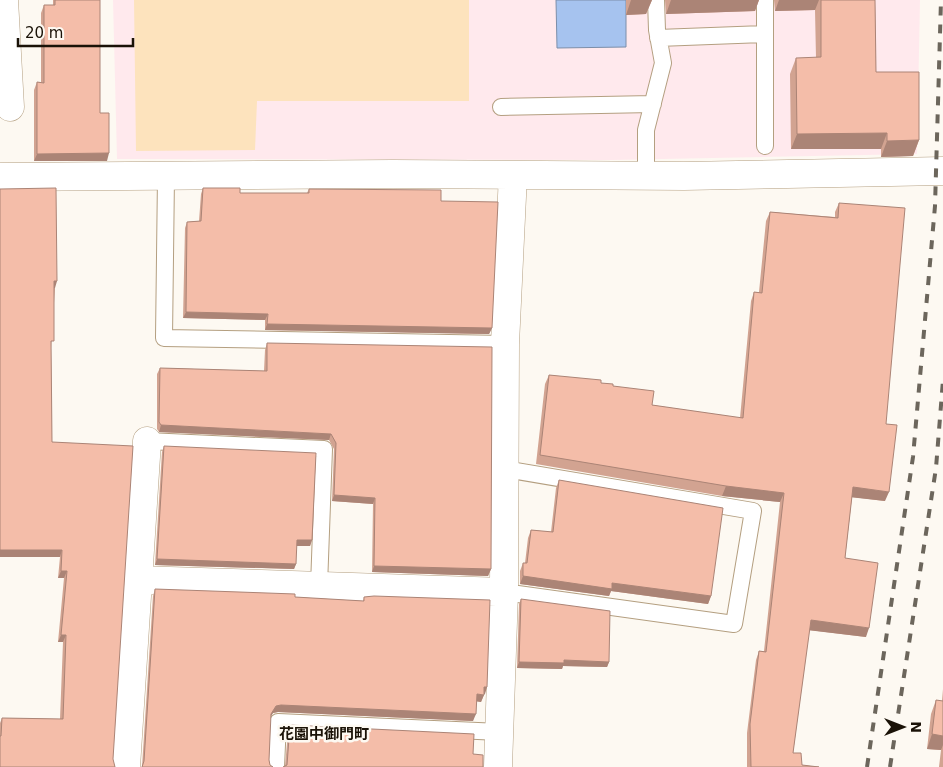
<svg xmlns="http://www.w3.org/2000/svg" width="943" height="767" viewBox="0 0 943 767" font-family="'DejaVu Sans','Noto Sans JP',sans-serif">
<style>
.education{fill:#ffe9ed}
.green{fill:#fde3bd}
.water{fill:#a6c3ef;stroke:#7c8ea9}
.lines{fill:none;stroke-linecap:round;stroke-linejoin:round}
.service-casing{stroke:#b49f80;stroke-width:18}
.minor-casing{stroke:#b49f80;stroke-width:29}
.service{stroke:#fff;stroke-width:16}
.minor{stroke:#fff;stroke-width:28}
.rail{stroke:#6c665c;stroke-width:4;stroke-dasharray:9 9;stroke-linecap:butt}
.wall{fill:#d2a391}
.shaded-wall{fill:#ab8476}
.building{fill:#f4bda9;stroke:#ab8476}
.labels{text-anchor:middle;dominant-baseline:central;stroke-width:5;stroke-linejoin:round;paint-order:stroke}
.neighbourhood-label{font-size:15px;font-weight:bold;fill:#1a1207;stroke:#fdf9f2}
</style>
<rect width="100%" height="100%" fill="#fdf9f2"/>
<path class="education" d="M113,0H920L917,154L612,160L117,159Z"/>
<path class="green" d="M134,0H469V101H257L255,150L136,151Z"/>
<path class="water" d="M556,0H626V47L557,48Z"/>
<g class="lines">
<g class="service-casing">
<path id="service" d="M765,0V146
M658,38L765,34
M501,107L653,104
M166,176L164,338L505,344
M646,176V130L663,63L657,30L656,0
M147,441L324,449L319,586
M504,592L734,624L753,511L505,469
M276,767L278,722L500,732"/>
</g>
<g class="minor-casing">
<path id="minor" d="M4,0L10,107
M0,177L393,174L684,176L943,171
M138,580L504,592
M126,767L147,441
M498,767L504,592L505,344L513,175"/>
</g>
<use href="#service" class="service"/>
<use href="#minor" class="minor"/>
<path class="rail" d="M867,767L913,457L935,206L941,0
M890,767L936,468L943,380"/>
</g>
<path class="wall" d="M53,0H100V113L107,161H34V90L37,82H41V13L44,5H53Z
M626,0H652L646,14L626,15Z
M665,0H759L755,11L666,14Z
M774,0H875L876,72L919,140L913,156L881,157V149H791L790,74L796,58H816L815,10L775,11Z
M203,188L240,193H307L309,189L441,201L492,328L489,334L265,330V320L183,318L185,228L187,222L199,221L201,194Z
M0,189L55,288L51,348L52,442L113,759L0,767V723L2,718L60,719L63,642H58L64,578H58L60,557Z
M839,203L886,424L885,501L852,497L845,558L866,637L809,630L793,753L802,765L819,767H747V733L756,660L759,651H764L780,502L722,496L536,464L545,384L549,375L601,383L613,386L652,405L740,418L751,301L754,292H759L766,221L770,212L835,217V212Z
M267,343L491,569L488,576L372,572L373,504L332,501L334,449L329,440L159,432L157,429V374L160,368L264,371L265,350Z
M164,446L312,540L310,546H296V564L294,569L155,565L162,452Z
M559,480L711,596L708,604L611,591L609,596L520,584V571L523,563H525L528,538L531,530L551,532L556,488Z
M155,589L363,601L364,597L487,687L481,702L476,701L473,721L278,712L273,713L270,717L269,760L270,765L142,767L153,596Z
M521,599L609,662L607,667L563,666L562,669L517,668L519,604Z
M943,689V767H939L941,750L927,749L931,714L936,700L942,701Z
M290,725L473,754L285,766L288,732Z"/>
<path class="shaded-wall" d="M631,0H652L646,14L626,15Z
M671,0H759L755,11L666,14Z
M779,0H819L815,10L775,11Z
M887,133L881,149H791L797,134Z
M919,140L913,156L881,157L887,141Z
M109,153L107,161H34L37,154Z
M54,281H57L55,288H51Z
M186,312L268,314L265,320L183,318Z
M267,324L492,328L489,334L265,330Z
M161,425L331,434L329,440L159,432Z
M726,486L784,493L780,502L722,496Z
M853,487L889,492L885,501L849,497Z
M334,495L375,498L373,504L332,501Z
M297,540H312L310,546H295Z
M0,550H62L60,557H0Z
M157,559L296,564L294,569L155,565Z
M374,566L491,569L488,576L372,572Z
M61,571H67L64,578H58Z
M523,576L612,583L711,596L708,604L611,591L609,596L520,584Z
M811,620L869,628L866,637L807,630Z
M61,635H66L63,642H58Z
M564,660L609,662L607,667L563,666L562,669L517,668L519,662Z
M484,687H487L485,694H481Z
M477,694L484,695L481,702L474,701Z
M281,705L476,714L473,721L278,712L273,713L268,721L271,714L276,706Z
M932,734L943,736V745L941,750L927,749Z"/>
<path class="building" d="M55,0H100V113H109V153L37,154V82L44,83V5H55Z
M821,0H875L876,72H919V140L887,141V133L797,134L796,58L821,57Z
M56,188L57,281H54V341H51L52,442L133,446L113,759L115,767H0V736H1L2,718L63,719L66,635H61L67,571H61L62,550H0V189Z
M203,188H240V193H309V189L441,190V201L498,202L492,328L267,324L268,314L186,312L187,222L201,221Z
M839,203L905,208L886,424L897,425L889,492L853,487L845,558L878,563L869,628L811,620L793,753H801L802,765L819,767H751L750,724L759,651L766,652L784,493L726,486L540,455L549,375L601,380V383L613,384V386L654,391L652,405L743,418L754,292L762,293L770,212L838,218Z
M267,343L492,347L491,569L374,566L375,498L334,495L336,443L331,434L161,425L159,422L160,368L267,371Z
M164,446L316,453L312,540H297L296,564L157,559Z
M559,480L723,508L711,596L612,583V589L523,576V563H527L531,530L553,532Z
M155,589L295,594V597L364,601V597L374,596L490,600L487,687H484V695L477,694L476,714L281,705L276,706L271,714L269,760L270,765L273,767H142L144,761Z
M521,599L610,611L609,662L564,660V663L519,662Z
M936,700L943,701V736L932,734Z
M290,725L474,734L473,754L483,755V767H283L287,765Z"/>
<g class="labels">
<g class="neighbourhood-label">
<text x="324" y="734">花園中御門町</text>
</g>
</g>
<g transform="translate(903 727) rotate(90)" stroke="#fdf9f2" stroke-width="4" paint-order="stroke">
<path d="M0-4L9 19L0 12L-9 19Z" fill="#1a1207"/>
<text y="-8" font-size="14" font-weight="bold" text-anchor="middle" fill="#1a1207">N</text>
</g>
<path d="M18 38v8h115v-8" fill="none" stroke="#1a1207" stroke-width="2.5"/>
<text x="25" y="38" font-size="15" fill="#1a1207" stroke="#fdf9f2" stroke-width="4" paint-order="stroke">20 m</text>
</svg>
